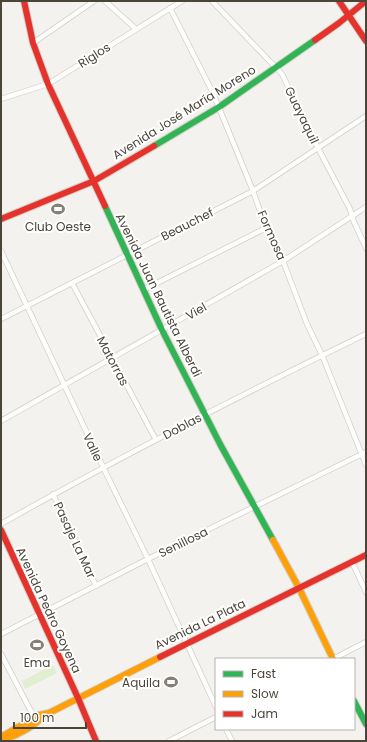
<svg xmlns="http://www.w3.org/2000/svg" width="367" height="742" viewBox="0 0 367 742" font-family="Poppins,sans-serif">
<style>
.green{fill:#e1eecf}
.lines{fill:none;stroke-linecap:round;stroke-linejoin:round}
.street-casing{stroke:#d2d0cb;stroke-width:6}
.fast-casing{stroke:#d3cfc5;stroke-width:8}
.slow-casing{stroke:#d3cfc5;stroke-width:8}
.jam-casing{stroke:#d3cfc5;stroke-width:8}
.street{stroke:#fdfdfc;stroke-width:4.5}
.fast{stroke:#30b455;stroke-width:6}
.slow{stroke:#ff9f0a;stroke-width:6}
.jam{stroke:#e5322d;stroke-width:6}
.labels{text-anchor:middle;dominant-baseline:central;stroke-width:4;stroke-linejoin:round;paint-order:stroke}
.street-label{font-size:12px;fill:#4b4439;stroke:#fff}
.poi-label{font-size:12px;fill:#4b4439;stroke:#fff}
</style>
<rect width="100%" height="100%" fill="#f4f2ee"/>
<path class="green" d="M53,665L57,673L25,689L22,681Z"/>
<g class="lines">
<g class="street-casing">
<path id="street" d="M105,1L136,29
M212,1L282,74L318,148L350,209L354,222L366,248
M170,8L213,93L253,191L266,228L283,261L307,324L322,355L366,465
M33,43L94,1
M1,99L48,84L182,1
M1,251L103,467L148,559L216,707
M72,283L156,440
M143,290L266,228
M1,319L253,191L366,116
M1,421L283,261L366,207
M53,494L96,586
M1,524C121,456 243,394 366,334
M352,562L366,592
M1,634L148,559L366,452
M1,654L34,717
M333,659L366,642
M226,729L232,741
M169,741L216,717"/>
</g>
<g class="fast-casing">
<path id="fast" d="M154,146L219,107L315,40
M105,206L162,330L220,444L273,540
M354,701L366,724"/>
</g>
<g class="slow-casing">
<path id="slow" d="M273,540L299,588L333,659
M1,737L39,715L49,713L160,657
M1,740C17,736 33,727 45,715"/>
</g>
<g class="jam-casing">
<path id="jam" d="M24,1L33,43L48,84L105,206
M339,1L366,41
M315,40L339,23L366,1
M1,219L94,181L154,146
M1,530L78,698L96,741
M160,657L366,555"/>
</g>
<use href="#street" class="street"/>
<use href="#fast" class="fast"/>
<use href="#slow" class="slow"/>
<use href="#jam" class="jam"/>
</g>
<defs>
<g id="stadium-bare" transform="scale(1.08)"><path d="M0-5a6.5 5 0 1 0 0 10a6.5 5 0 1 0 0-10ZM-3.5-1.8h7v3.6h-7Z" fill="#868178" stroke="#fff" stroke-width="2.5" paint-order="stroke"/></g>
</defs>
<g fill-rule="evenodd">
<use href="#stadium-bare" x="58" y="209"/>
<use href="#stadium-bare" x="37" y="645"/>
<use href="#stadium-bare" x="171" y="682"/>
</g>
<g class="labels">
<g class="street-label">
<text transform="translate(94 55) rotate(-32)">Riglos</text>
<text transform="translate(184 112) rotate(-32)">Avenida José María Moreno</text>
<text transform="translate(302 115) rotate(64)">Guayaquil</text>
<text transform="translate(187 224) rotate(-27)">Beauchef</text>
<text transform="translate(272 235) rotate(66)">Formosa</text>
<text transform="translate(159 295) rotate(64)">Avenida Juan Bautista Alberdi</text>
<text transform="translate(196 311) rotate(-30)">Viel</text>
<text transform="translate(113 361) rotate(62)">Matorras</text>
<text transform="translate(182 426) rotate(-28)">Doblas</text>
<text transform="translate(93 447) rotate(65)">Valle</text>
<text transform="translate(75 540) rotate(65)">Pasaje La Mar</text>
<text transform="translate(183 542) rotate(-26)">Senillosa</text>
<text transform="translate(49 610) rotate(65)">Avenida Pedro Goyena</text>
<text transform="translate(200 624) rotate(-26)">Avenida La Plata</text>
</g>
<g class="poi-label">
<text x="58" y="226">Club Oeste</text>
<text x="37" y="662">Ema</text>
<text x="160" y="682" text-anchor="end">Aquila</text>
</g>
</g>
<rect width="367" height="742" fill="none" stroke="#4b4439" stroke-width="4"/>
<rect x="215" y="658" width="140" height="72" fill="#ffffff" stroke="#b7b4b0"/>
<rect x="223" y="671" width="20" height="6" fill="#30b455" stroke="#b7b4b0"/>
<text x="251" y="678" font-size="12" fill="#4b4439">Fast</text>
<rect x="223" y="691" width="20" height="6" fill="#ff9f0a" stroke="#b7b4b0"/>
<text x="251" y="698" font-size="12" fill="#4b4439">Slow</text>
<rect x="223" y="711" width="20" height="6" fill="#e5322d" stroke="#b7b4b0"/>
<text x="251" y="718" font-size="12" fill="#4b4439">Jam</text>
<path d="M14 722v6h72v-6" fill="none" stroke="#4b4439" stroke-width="2"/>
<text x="20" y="722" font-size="12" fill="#4b4439" stroke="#ffffff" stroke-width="3" paint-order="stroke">100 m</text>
</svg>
